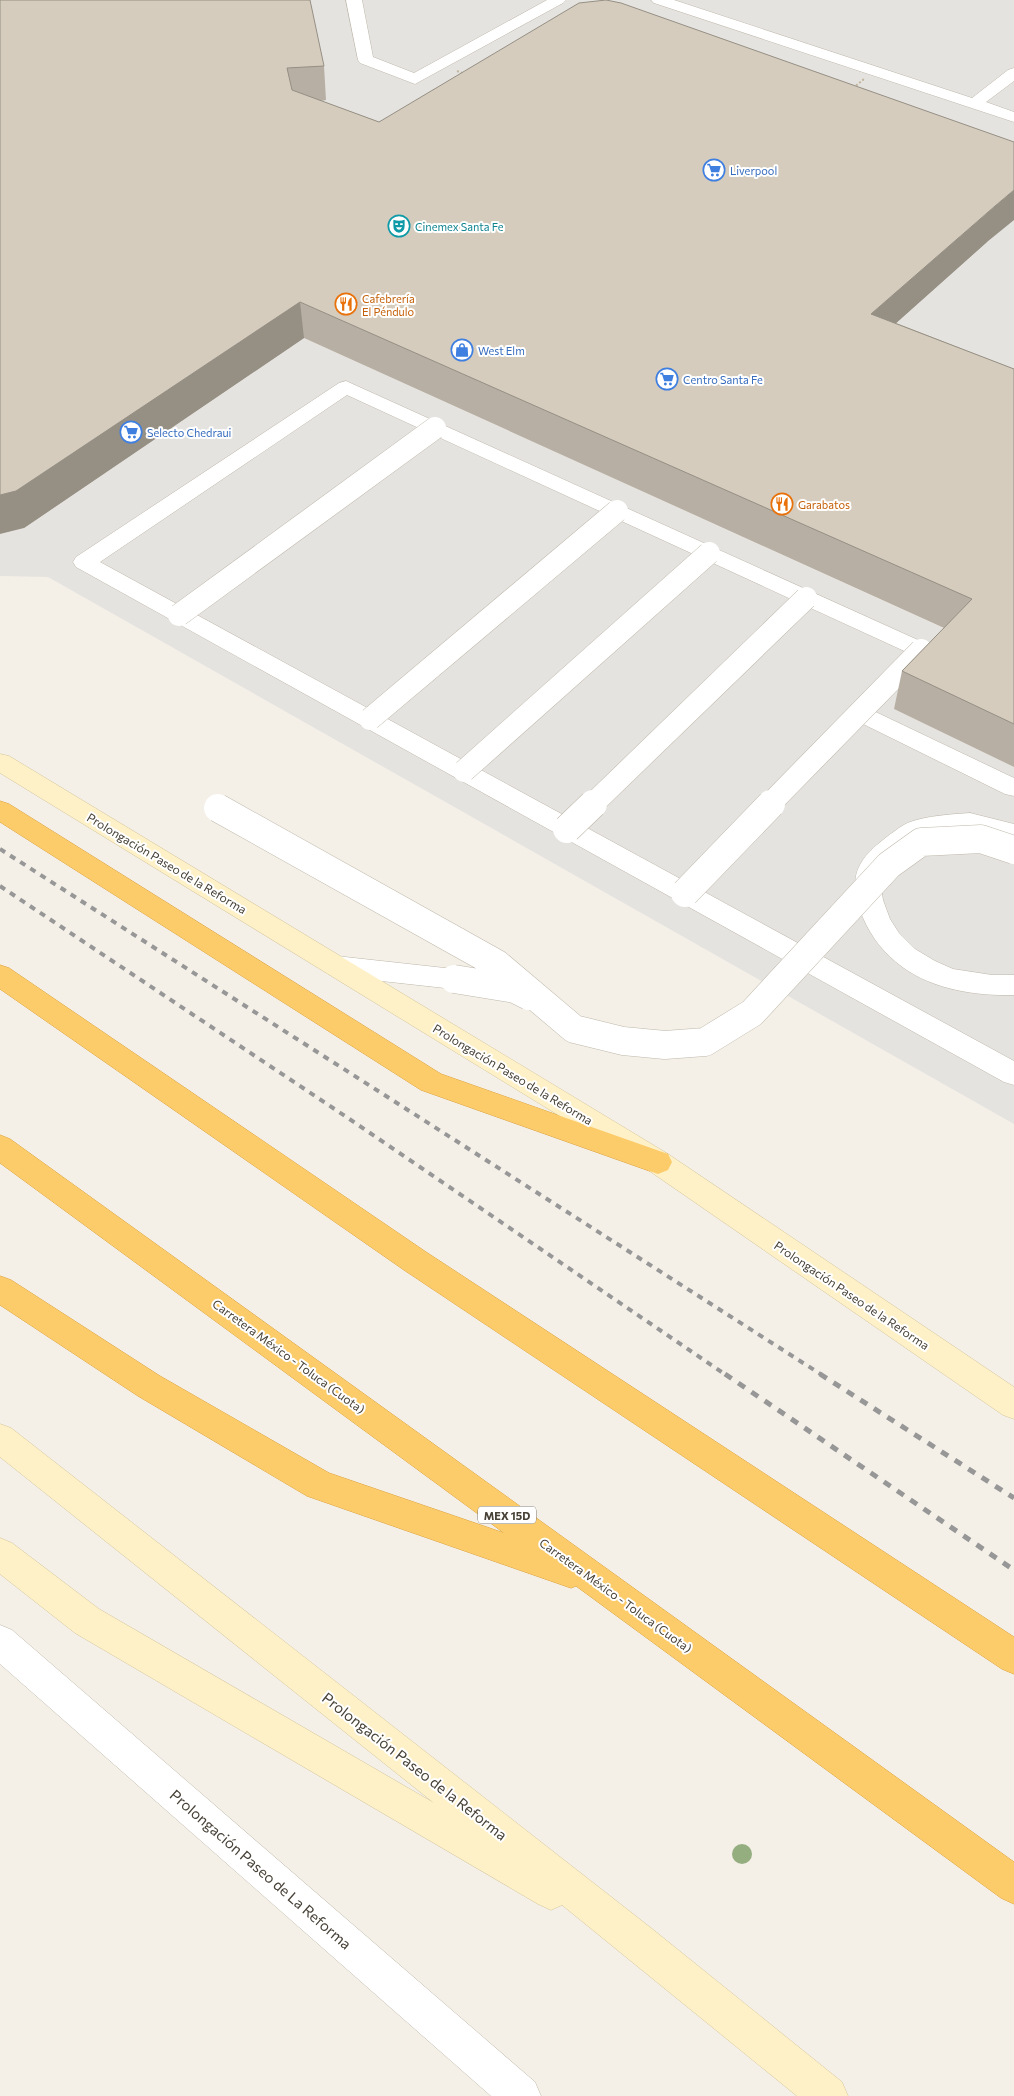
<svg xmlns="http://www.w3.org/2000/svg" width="1014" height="2096" viewBox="0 0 1014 2096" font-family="Commissioner,sans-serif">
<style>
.parking{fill:#e5e3e0}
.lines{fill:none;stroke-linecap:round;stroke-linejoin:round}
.lane-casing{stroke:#bfb8aa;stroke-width:1}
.street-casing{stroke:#bfb8aa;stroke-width:1}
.secondary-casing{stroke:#d3c499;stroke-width:1}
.highway-casing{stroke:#dba03a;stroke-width:1}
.lane{fill:#fff;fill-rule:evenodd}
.street{fill:#fff;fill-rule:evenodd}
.secondary{fill:#fef1c8;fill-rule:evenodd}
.highway{fill:#fccc6b;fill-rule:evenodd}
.rail-far1{stroke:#979797;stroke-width:4;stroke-dasharray:6 6;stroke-linecap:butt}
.rail{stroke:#979797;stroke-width:5;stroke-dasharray:8 8;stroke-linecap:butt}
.lane-bridge-far1-casing{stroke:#bfb8aa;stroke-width:23;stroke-linecap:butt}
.lane-bridge-casing{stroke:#bfb8aa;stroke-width:29;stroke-linecap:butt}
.path-bridge{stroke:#c1b49c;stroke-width:2;stroke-dasharray:2 2;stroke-linecap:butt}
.lane-bridge-far1{stroke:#fff;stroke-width:22}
.lane-bridge{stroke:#fff;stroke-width:28}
.tree{fill:#95ae80}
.wall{fill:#b7afa3}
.shaded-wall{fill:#958f84}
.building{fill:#d5ccbd;stroke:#958f84}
.labels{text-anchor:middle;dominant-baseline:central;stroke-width:4;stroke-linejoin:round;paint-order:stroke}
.far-shop-label{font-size:11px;fill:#366cbe;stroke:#fff;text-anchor:start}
.far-culture-label{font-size:11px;fill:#0d838f;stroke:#fff;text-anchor:start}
.far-food-label{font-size:11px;fill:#c56008;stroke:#fff;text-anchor:start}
.shield{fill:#fff;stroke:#7e7a73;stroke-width:1}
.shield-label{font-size:11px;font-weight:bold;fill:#474137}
.street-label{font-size:12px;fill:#474137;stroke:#fff}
.near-street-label{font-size:15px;fill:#474137;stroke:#fff}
</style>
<rect width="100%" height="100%" fill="#f4f0e8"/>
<path class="parking" d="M308,0H1014V180L381,157L290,102Z
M1014,219V409L866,350L987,242Z
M304,338L963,637L894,709L1014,767V1124L48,577L0,576V534L24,528Z"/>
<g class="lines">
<g class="lane-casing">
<path id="lane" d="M346,0H362L373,57L414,73L547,0H566L563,3L415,84L360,63L358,60Z
M651,0H674L972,98L1008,70L1014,68V81L986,102L1014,112V122L654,3Z
M346,381L929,645L932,650L929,655L921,657L913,655L347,395L100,562L1014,1061V1085L1004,1082L76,567L73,562L76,557L339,383Z
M859,704L1014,778V796L1005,794L851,718L847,712L851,706Z
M970,813L1014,824V842L970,831L925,836L889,862L883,869L880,881L883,900L890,919L899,933L915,949L935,961L953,969L992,975H1014V995C974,996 928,989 896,962C879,948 867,930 860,910C848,874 859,858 888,836C895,831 902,825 910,822C926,816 953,814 970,813Z
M336,956L454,969L463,972L467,979L463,986L454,989L336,976L327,973L323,966L327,959Z"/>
</g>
<g class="street-casing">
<path id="street" d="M0,1625L12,1630L535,2082L541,2096H491L0,1664Z"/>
</g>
<g class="secondary-casing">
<path id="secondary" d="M0,754L9,756L668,1154L1014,1387V1419L1003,1415L648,1170L0,773Z
M0,1424L11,1428L651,1928L842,2082L848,2096H797L562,1905L551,1910L538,1904L75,1633L0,1574V1538L12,1543L99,1609L434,1803L0,1457Z"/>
</g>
<g class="highway-casing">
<path id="highway" d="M0,801L9,804L441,1074L668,1154L672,1162L668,1170L658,1174L421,1090L0,822Z
M0,965L9,968L426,1252L1014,1637V1674L1002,1669L404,1270L0,989Z
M0,1135L10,1139L1014,1862V1904L1001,1898L576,1586L571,1588L307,1496L138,1396L0,1305V1276L11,1280L160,1376L329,1473L504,1533L0,1163Z"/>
</g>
<use href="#lane" class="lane"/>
<use href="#street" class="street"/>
<use href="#secondary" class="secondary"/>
<use href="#highway" class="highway"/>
<path class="rail-far1" d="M0,849L822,1375
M0,886L345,1116L726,1375"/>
<path class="rail" d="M725,1374L1014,1570
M820,1374L1014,1498"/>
<g class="lane-bridge-far1-casing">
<path id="lane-bridge-far1" d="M179,615L435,428
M370,719L617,511
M464,771L709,553
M592,805L806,598
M769,805L921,650"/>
</g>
<g class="lane-bridge-casing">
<path id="lane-bridge" d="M218,808L497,964L574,1029L623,1041L665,1045L705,1042L752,1013L889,865L921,842L981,839L1014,850
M567,829L593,804
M685,893L771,804
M454,979L515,989L529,996"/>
</g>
<path class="path-bridge" d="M457,71L465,74
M853,88L864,79"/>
<use href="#lane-bridge-far1" class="lane-bridge-far1"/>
<use href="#lane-bridge" class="lane-bridge"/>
</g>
<circle class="tree" cx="742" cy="1854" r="10"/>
<path class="wall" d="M0,0L324,66L326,100L321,101L379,122L987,242L896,323L1014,369V767L894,709L902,671L944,628L304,338L24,528Z"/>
<path class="shaded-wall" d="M1014,190V220L987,242L866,350L871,314L995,206Z
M300,302L304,338L24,528L0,534V495Z"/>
<path class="building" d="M0,0H310L324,66L287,68L292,90L379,122L579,3L606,0L621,3L1014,142V190L995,206L871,314L1014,369V724L902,671L972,599L300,302L16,491L0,495Z"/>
<defs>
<g id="supermarket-ring" transform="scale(1.125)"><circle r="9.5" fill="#fff" stroke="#3f7fe0" stroke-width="1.5"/><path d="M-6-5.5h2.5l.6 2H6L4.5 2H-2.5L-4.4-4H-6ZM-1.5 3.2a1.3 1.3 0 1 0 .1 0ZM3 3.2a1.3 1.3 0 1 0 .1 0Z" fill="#3f7fe0"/></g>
<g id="theatre-ring" transform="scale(1.125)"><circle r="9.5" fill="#fff" stroke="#0f9aa8" stroke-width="1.5"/><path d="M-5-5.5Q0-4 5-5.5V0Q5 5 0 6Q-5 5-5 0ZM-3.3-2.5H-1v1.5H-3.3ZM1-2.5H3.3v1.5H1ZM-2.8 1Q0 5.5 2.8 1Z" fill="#0f9aa8"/></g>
<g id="restaurant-ring" transform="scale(1.125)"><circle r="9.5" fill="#fff" stroke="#e8710a" stroke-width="1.5"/><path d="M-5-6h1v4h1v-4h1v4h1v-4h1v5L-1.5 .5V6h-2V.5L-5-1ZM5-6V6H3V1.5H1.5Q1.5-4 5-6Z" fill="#e8710a"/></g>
<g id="shop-ring" transform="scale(1.125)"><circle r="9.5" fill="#fff" stroke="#3f7fe0" stroke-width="1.5"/><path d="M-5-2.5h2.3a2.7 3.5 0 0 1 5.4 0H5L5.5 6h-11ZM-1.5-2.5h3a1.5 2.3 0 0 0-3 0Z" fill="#3f7fe0"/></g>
</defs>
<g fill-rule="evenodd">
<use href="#supermarket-ring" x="714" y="170"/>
<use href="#theatre-ring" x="399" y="226"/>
<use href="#restaurant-ring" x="346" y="304"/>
<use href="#shop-ring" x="462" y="350"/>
<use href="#supermarket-ring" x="667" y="379"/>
<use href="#supermarket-ring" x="131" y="432"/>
<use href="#restaurant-ring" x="782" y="504"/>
</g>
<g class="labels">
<g class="far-shop-label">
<text x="730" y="170">Liverpool</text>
<text x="478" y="350">West Elm</text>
<text x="683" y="379">Centro Santa Fe</text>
<text x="147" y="432">Selecto Chedraui</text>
</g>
<g class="far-culture-label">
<text x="415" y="226">Cinemex Santa Fe</text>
</g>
<g class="far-food-label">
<text x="362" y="298">Cafebrería<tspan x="362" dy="13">El Péndulo</tspan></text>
<text x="798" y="504">Garabatos</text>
</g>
<rect class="shield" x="478" y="1506.5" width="58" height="17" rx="4"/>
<g class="shield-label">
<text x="507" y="1515">MEX 15D</text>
</g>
<g class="street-label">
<text transform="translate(167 863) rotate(31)">Prolongación Paseo de la Reforma</text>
<text transform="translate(513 1074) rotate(31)">Prolongación Paseo de la Reforma</text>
<text transform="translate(852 1295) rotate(34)">Prolongación Paseo de la Reforma</text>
<text transform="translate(289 1356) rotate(36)">Carretera México - Toluca (Cuota)</text>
<text transform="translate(616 1595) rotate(36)">Carretera México - Toluca (Cuota)</text>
</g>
<g class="near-street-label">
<text transform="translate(415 1766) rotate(38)">Prolongación Paseo de la Reforma</text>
<text transform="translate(261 1869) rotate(41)">Prolongación Paseo de La Reforma</text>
</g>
</g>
</svg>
